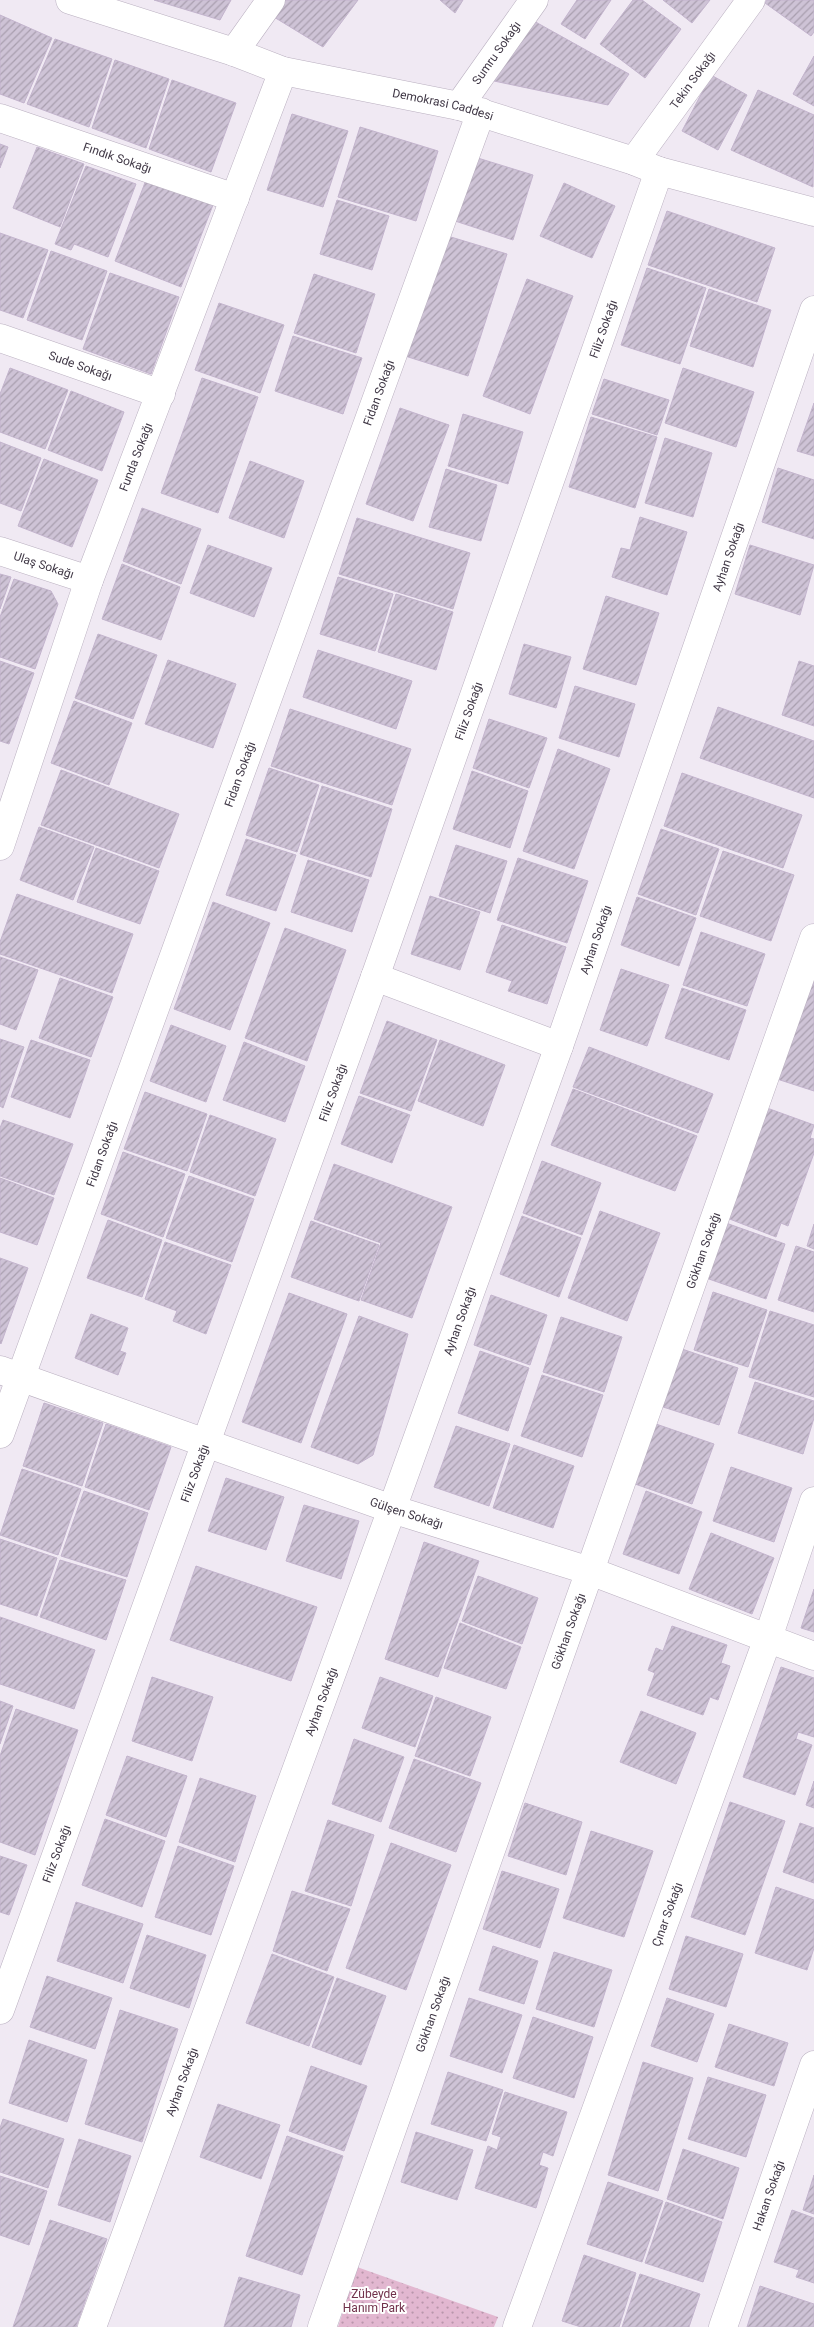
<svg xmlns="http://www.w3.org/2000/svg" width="814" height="2327" viewBox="0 0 814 2327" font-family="Roboto,sans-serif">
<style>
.green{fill:url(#green-dots)}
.building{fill:url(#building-hatch);stroke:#c3b4cd}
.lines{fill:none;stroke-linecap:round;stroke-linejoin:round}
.minor-casing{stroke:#bab0c0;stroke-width:29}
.minor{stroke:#fff;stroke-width:28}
.labels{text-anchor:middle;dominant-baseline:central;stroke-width:4;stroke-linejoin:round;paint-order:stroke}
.street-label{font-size:12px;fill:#403846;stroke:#fff}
.park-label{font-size:12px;fill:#71324b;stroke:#fff}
</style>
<defs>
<pattern id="green-dots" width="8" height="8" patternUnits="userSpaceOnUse" patternTransform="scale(1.25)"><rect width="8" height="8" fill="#e2b7d0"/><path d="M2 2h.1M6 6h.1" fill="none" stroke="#b996ab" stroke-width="1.8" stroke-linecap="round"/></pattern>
<pattern id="building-hatch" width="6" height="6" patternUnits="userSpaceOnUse" patternTransform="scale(1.25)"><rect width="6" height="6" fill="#cec3d6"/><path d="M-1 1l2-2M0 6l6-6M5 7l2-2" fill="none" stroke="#a99faf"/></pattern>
</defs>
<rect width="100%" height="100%" fill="#f0e9f3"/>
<path class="green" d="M357,2267L498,2317L494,2327H338Z"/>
<path class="building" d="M154,0H231L220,20Z
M280,0H358L323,47L269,14Z
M440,0H463L455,13Z
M577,0H611L585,39L561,24Z
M633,0H642L681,29L645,78L600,44Z
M663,0H710L692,23Z
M767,0H814V32L811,36L765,3Z
M0,15L52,38L24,103L0,94Z
M532,20L629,74L608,105L494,81Z
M55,39L112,59L89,127L27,104Z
M814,56V106L793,94Z
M115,60L169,79L146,148L92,128Z
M711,75L747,95L718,150L682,131Z
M172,80L236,103L211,172L149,149Z
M758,90L814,115L813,187L731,150Z
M292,114L348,131L323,207L267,190Z
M360,127L438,151L416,221L338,197Z
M0,144L8,147L0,168Z
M37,147L84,164L60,227L13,208Z
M468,155L533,175L513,240L449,219Z
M86,166L136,184L108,257L74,244L71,250L55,244Z
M146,180L213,205L181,287L115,261Z
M564,183L615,206L592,258L540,236Z
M337,200L389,216L372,270L320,254Z
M667,211L775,248L757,302L648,265Z
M0,233L48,250L23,318L0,310Z
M441,234L507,254L468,376L402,355Z
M51,251L107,271L82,340L27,320Z
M647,268L706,288L680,364L621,345Z
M110,273L179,297L151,374L83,349Z
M314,274L375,294L356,353L294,333Z
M527,279L573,296L530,414L483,396Z
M709,289L771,310L753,367L690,346Z
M219,303L284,325L260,393L195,370Z
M293,336L362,358L343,414L275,391Z
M10,368L68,390L45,449L0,432V394Z
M683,368L754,392L736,447L665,423Z
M202,378L258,397L218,513L161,493Z
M604,379L669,400L657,435L592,414Z
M71,391L124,412L102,471L48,450Z
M814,403V456L797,451Z
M400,408L449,425L413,521L366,504Z
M463,414L523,432L508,484L448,466Z
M591,417L657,437L635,508L569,487Z
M665,438L712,453L693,517L645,503Z
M0,442L41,458L21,511L0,503Z
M44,459L98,480L72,547L18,526Z
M250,461L304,481L284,538L229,518Z
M778,468L814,480V539L762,522Z
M446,469L497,485L481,541L429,527Z
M142,508L201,529L181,584L123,561Z
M640,517L687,532L667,595L612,577L621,548L630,550Z
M357,518L470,553L453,609L339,574Z
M208,545L272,568L254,617L190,593Z
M750,545L814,565L800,615L735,594Z
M122,564L180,587L161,640L102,619Z
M0,574L11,577L0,609Z
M338,577L393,594L375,651L320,634Z
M14,579L51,591L58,604L35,669L0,657V617Z
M396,594L453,612L436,670L378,652Z
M606,596L659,613L636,685L583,669Z
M98,634L157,655L133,719L75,698Z
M524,644L571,657L556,708L509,694Z
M318,650L412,681L396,729L303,697Z
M168,660L236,684L213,748L145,724Z
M0,661L34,673L9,744L0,741Z
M799,661L814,666V726L782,715Z
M575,686L635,704L619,757L559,738Z
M74,701L132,723L109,785L51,763Z
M718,707L814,741V798L700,758Z
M290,709L411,749L392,805L271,766Z
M489,719L547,738L529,788L473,768Z
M558,749L610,769L574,869L523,851Z
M269,768L319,785L297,852L246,835Z
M61,770L179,814L159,868L41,825Z
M472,771L528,791L510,848L453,829Z
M682,773L802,815L783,868L664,826Z
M322,786L392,809L371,877L300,854Z
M39,827L94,847L73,900L20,880Z
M661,829L719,849L696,915L638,894Z
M246,839L296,855L276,911L226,895Z
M456,845L507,861L490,913L439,896Z
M96,848L159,871L140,924L77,902Z
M723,851L794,875L771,941L700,916Z
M518,858L588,881L567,943L497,920Z
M308,860L369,880L352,932L291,912Z
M17,894L133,934L112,993L0,954V942Z
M430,896L480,912L460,970L411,954Z
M637,897L696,918L679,966L621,945Z
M213,902L270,923L230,1030L174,1009Z
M502,925L566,947L547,1004L508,991L512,981L486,972Z
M285,928L346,950L307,1061L245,1038Z
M701,932L765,954L747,1006L683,985Z
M0,957L38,970L16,1030L0,1024Z
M621,969L669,985L647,1046L600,1030Z
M814,970V1091L777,1079Z
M60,978L113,997L91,1057L39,1038Z
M682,988L746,1010L729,1060L665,1038Z
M387,1021L437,1040L411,1111L360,1093Z
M171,1025L226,1046L206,1102L150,1081Z
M0,1039L24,1047L3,1108L0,1106Z
M31,1040L90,1060L70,1118L11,1097Z
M440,1040L505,1065L483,1126L418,1101Z
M244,1042L305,1066L285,1122L223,1100Z
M589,1047L713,1094L698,1133L573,1087Z
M573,1089L697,1136L675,1191L551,1145Z
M145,1092L207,1114L187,1171L124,1149Z
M359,1096L410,1115L392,1163L341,1144Z
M767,1108L814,1125L810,1138L814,1139V1153L788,1226L781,1223L776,1237L727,1218Z
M210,1115L276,1139L255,1196L190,1172Z
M3,1120L73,1144L54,1195L0,1176V1128Z
M123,1152L185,1174L163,1237L101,1214Z
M542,1161L601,1183L582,1235L523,1213Z
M334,1164L452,1207L412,1318L361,1300L381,1243L314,1219Z
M189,1176L254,1199L232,1262L166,1238Z
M0,1178L54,1198L37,1245L0,1232Z
M600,1211L660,1233L627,1321L568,1298Z
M522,1216L581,1238L559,1297L500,1274Z
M108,1220L162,1240L142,1297L87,1278Z
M311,1221L379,1245L359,1301L291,1277Z
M726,1223L785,1244L766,1299L706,1278Z
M814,1224V1249L807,1246Z
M165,1242L231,1265L206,1334L173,1321L177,1311L145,1299Z
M796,1246L814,1252V1312L778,1300Z
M0,1258L28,1268L1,1344L0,1343Z
M713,1292L767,1310L748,1367L694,1350Z
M289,1293L347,1314L301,1443L242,1422Z
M491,1295L547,1315L530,1365L474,1345Z
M770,1311L814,1325V1397L749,1377Z
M91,1314L128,1328L120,1351L126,1353L118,1375L75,1358Z
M359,1316L408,1334L373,1455L358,1464L311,1447Z
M561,1317L622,1337L604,1392L543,1372Z
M679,1348L738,1368L719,1425L660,1406Z
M480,1351L529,1368L508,1431L458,1413Z
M542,1375L603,1395L582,1457L521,1436Z
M755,1382L814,1401V1418L803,1454L738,1433Z
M44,1403L103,1423L82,1486L23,1466Z
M106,1424L171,1447L149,1510L85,1487Z
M656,1424L714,1444L692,1504L635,1484Z
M456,1426L510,1444L489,1506L434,1487Z
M514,1445L574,1466L553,1528L493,1508Z
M731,1467L792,1488L774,1542L713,1521Z
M22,1469L81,1489L58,1555L0,1535Z
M226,1478L284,1497L266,1550L208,1531Z
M84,1491L148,1513L127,1577L61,1556Z
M646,1491L702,1512L679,1574L623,1554Z
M304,1505L359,1521L341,1579L286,1561Z
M711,1533L774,1558L752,1614L689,1589Z
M0,1539L57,1558L37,1616L0,1604Z
M424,1542L479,1561L438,1677L385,1659Z
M60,1560L126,1580L106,1640L40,1617Z
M196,1566L317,1607L291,1681L170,1640Z
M478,1576L538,1598L522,1644L462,1621Z
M814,1589V1632L801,1628Z
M0,1617L95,1650L74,1709L0,1684Z
M460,1623L521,1647L506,1689L444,1668Z
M672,1626L727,1645L721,1663L730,1666L718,1700L710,1697L703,1715L647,1695L655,1673L648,1670L656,1648L663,1651Z
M781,1667L814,1678V1737L798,1732L796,1739L812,1745L795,1795L743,1777Z
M152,1677L213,1697L192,1761L132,1741Z
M380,1677L433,1696L415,1747L362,1728Z
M436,1697L491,1717L470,1776L415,1756Z
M0,1701L13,1706L0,1744Z
M16,1709L78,1730L35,1855L0,1842V1756Z
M641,1711L696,1733L676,1784L620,1762Z
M354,1739L404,1757L381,1822L332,1804Z
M127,1756L187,1776L166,1837L106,1815Z
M414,1759L481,1783L456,1852L389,1828Z
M200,1778L256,1796L235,1862L179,1842Z
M814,1781V1808L806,1805Z
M730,1802L785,1821L745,1935L691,1917Z
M525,1803L582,1822L566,1875L508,1856Z
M105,1819L165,1841L142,1907L82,1885Z
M328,1820L374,1835L351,1906L305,1891Z
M800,1823L814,1828V1883L783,1872Z
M591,1831L653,1851L624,1937L563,1918Z
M391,1843L451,1865L406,1990L346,1968Z
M178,1846L234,1866L211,1935L155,1917Z
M0,1856L27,1865L9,1915L0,1912Z
M502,1871L559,1889L540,1948L483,1929Z
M776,1887L814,1900V1948L807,1970L755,1953Z
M292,1891L350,1909L327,1971L273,1951Z
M76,1902L143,1924L123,1983L57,1961Z
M147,1935L206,1955L189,2008L130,1988Z
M686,1936L743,1954L726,2007L669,1989Z
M493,1946L538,1961L524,2004L479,1990Z
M554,1952L612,1970L594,2027L536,2009Z
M272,1954L334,1977L309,2046L246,2023Z
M47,1976L112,1998L95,2049L30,2027Z
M337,1978L386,1996L361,2065L312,2047Z
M469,1998L522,2015L502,2073L450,2056Z
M667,1998L714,2014L697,2062L651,2046Z
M120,2010L178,2029L142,2142L85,2124Z
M533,2017L593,2037L574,2098L513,2078Z
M729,2024L788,2043L774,2086L715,2067Z
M29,2040L87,2060L67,2122L9,2103Z
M643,2062L693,2078L658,2191L608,2175Z
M311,2066L367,2086L344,2151L289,2131Z
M448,2072L503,2090L486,2141L431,2124Z
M708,2077L766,2095L746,2157L688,2139Z
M505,2092L567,2112L553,2156L543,2152L539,2165L548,2168L536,2208L475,2188L488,2146L497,2150L501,2137L492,2134Z
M218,2104L280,2125L261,2179L200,2157Z
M3,2119L64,2139L48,2188L0,2172V2128Z
M416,2132L473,2150L457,2200L401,2182Z
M287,2136L343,2156L302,2275L246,2256Z
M79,2139L131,2156L110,2222L58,2205Z
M683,2149L739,2168L723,2219L667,2199Z
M814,2175V2214L803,2210Z
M0,2176L47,2191L29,2245L0,2235Z
M608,2182L663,2201L642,2262L587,2244Z
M666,2202L722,2222L703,2282L645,2263Z
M792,2210L814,2218V2283L796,2277L799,2270L774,2262Z
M50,2220L107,2239L76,2327H13Z
M584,2255L636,2273L619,2327H581L562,2321Z
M640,2274L700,2294L689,2327H622Z
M239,2277L300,2295L291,2327H224Z
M760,2286L814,2304V2327H747Z"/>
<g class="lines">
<g class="minor-casing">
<g id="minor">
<path id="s1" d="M70,0L234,52L283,71L459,106L634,161L659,171L814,212"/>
<path d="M234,52L271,0"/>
<path id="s2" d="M459,106L534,0"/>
<path id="s3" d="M0,118L235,198"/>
<path id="s4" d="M634,161L751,0"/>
<path id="s5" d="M0,338L161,394"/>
<path id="s6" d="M0,551L89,580"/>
<path id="s7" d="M0,846L89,580L283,71"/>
<path d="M375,977L559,1046"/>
<path id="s8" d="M0,1370L392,1509L590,1571L814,1656"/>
<path id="s9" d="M0,1434L481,112"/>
<path id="s10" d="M0,2010L375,977L659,171"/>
<path id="s11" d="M92,2327L392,1509L559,1046L814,310"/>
<path id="s12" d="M322,2327L814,938"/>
<path id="s13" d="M517,2327L768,1638L814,1501"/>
<path id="s14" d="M723,2327L814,2065"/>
</g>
</g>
<use href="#minor" class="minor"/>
</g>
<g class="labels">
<g class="street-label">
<text stroke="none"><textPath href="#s2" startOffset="65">Sumru Sokağı</textPath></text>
<text stroke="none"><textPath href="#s4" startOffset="100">Tekin Sokağı</textPath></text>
<text stroke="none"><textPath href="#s1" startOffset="388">Demokrasi Caddesi</textPath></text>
<text stroke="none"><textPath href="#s3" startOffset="124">Fındık Sokağı</textPath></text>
<text stroke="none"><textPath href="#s10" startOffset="1786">Filiz Sokağı</textPath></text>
<text stroke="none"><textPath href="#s5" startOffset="85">Sude Sokağı</textPath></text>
<text stroke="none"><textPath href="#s9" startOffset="1108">Fidan Sokağı</textPath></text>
<text stroke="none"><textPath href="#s7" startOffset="412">Funda Sokağı</textPath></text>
<text stroke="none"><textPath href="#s11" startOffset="1881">Ayhan Sokağı</textPath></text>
<text stroke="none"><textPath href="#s6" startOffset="46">Ulaş Sokağı</textPath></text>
<text stroke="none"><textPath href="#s10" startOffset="1381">Filiz Sokağı</textPath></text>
<text stroke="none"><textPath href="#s9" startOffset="702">Fidan Sokağı</textPath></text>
<text stroke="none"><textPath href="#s11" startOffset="1476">Ayhan Sokağı</textPath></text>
<text stroke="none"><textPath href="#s10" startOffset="976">Filiz Sokağı</textPath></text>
<text stroke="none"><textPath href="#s9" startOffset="298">Fidan Sokağı</textPath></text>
<text stroke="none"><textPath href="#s12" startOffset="1142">Gökhan Sokağı</textPath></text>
<text stroke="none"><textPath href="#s11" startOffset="1071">Ayhan Sokağı</textPath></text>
<text stroke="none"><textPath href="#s10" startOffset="571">Filiz Sokağı</textPath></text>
<text stroke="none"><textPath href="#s8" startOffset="431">Gülşen Sokağı</textPath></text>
<text stroke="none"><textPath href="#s12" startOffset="738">Gökhan Sokağı</textPath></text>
<text stroke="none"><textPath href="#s11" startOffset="666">Ayhan Sokağı</textPath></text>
<text stroke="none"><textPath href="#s10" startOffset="166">Filiz Sokağı</textPath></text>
<text stroke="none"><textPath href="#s13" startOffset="439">Çınar Sokağı</textPath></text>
<text stroke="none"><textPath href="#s12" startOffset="332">Gökhan Sokağı</textPath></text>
<text stroke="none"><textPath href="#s11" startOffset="261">Ayhan Sokağı</textPath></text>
<text stroke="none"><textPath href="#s14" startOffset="139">Hakan Sokağı</textPath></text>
</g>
<g class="park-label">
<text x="374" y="2294">Zübeyde<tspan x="374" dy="14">Hanım Park</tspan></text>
</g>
</g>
</svg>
